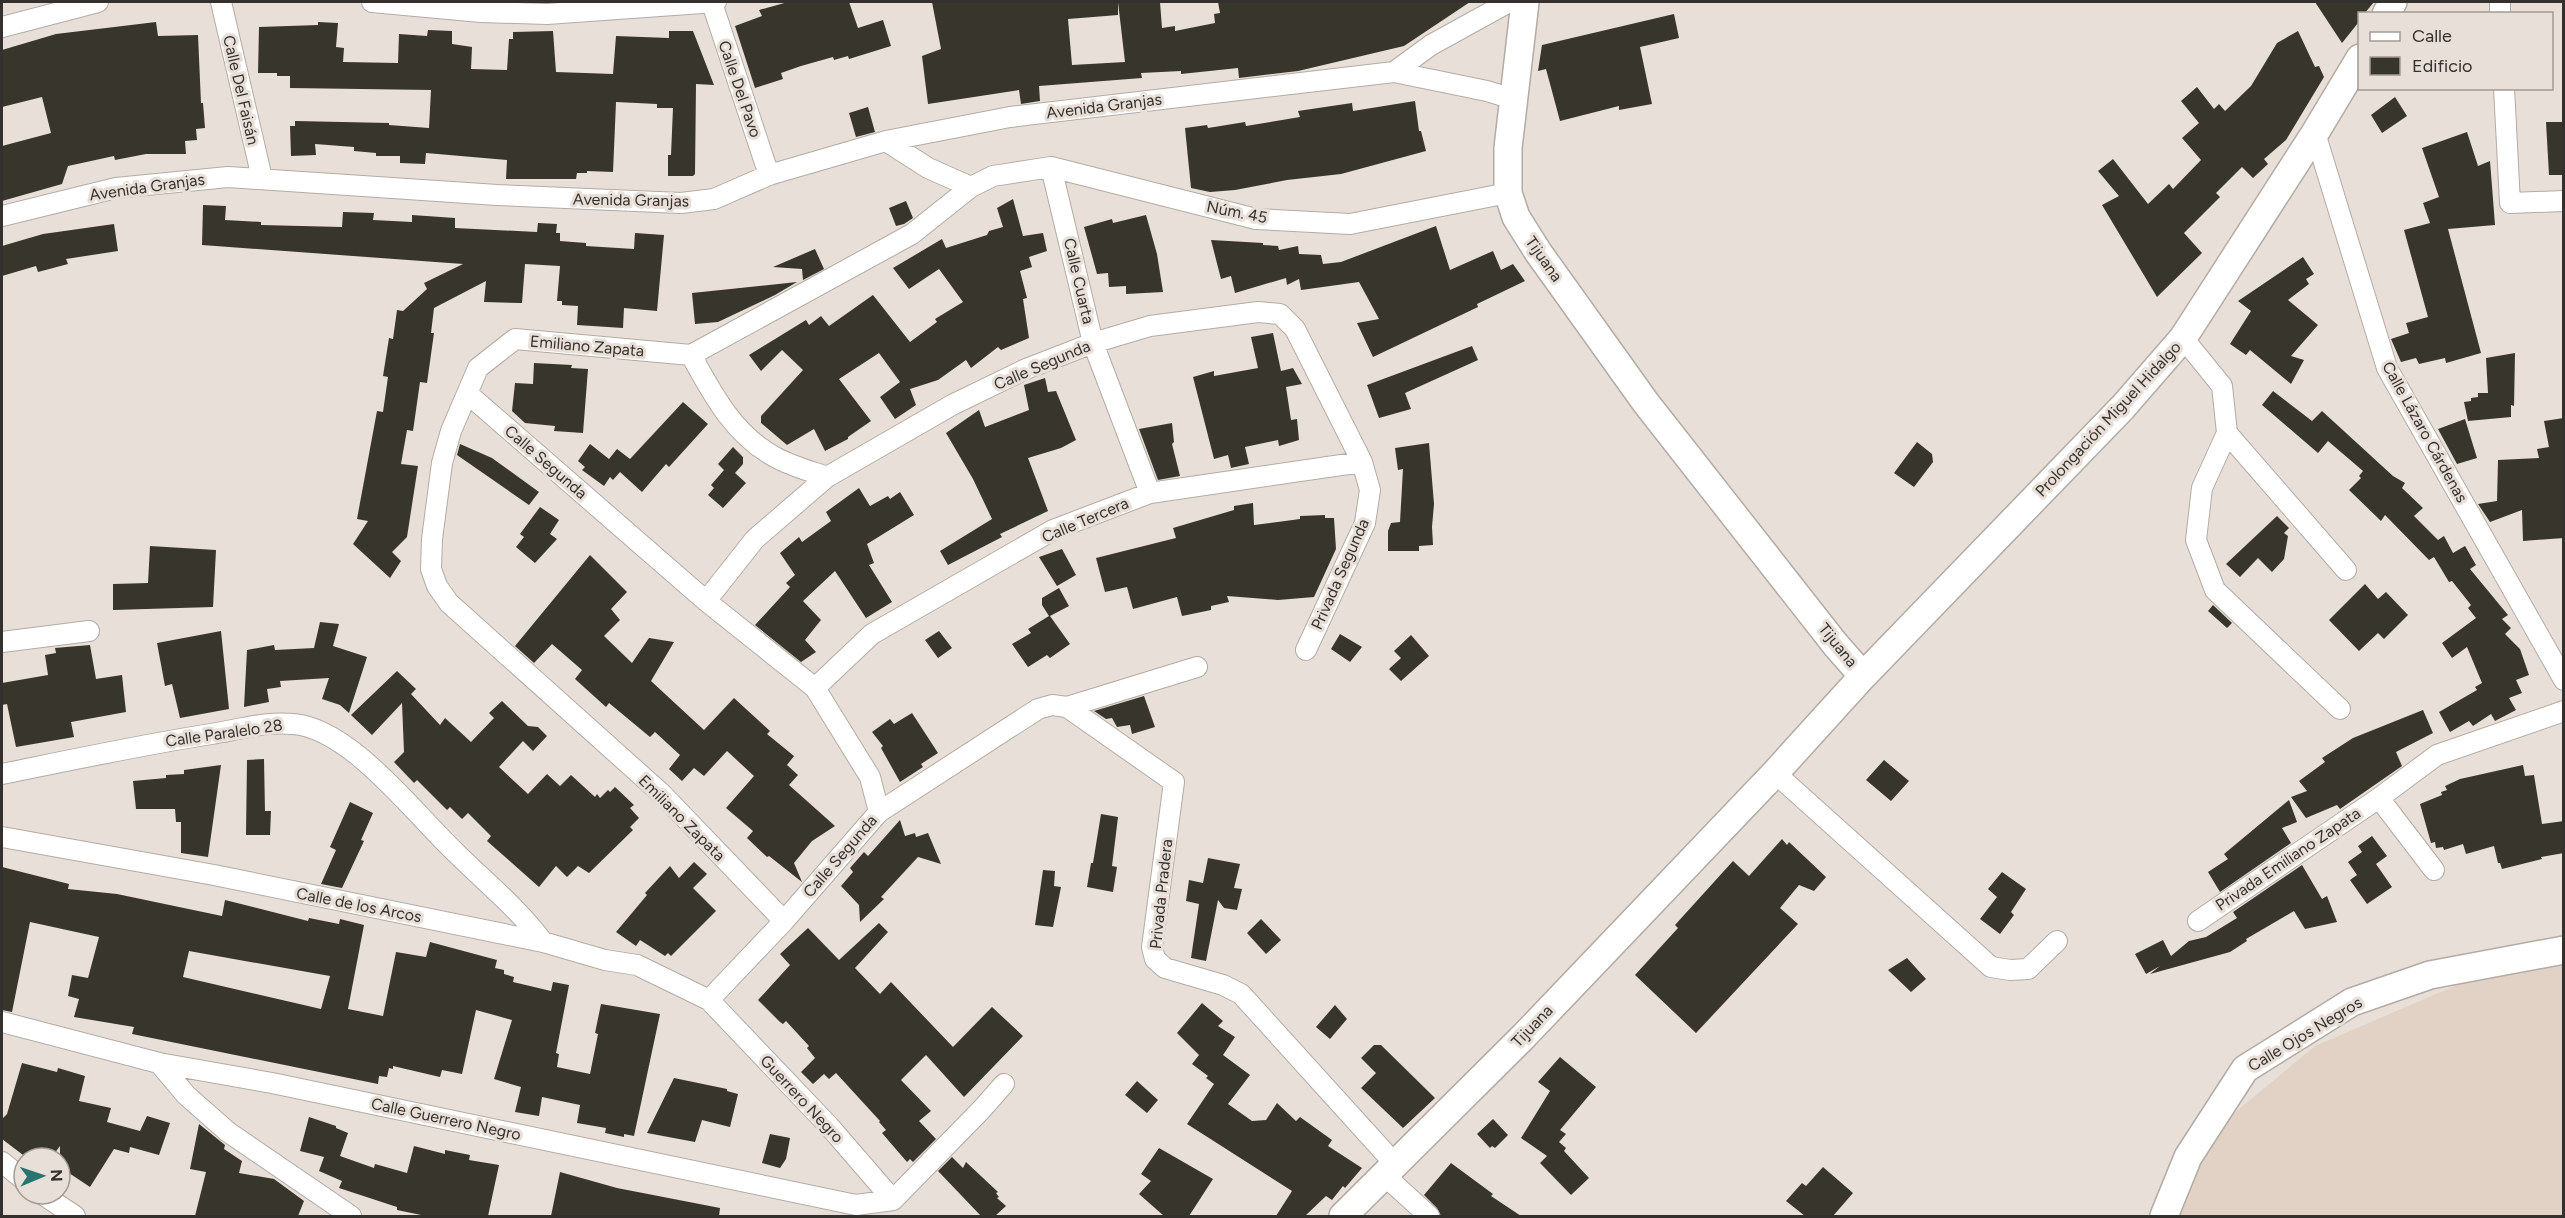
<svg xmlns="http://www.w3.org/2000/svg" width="2565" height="1218" viewBox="0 0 2565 1218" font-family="Figtree,sans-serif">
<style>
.built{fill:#e1d2c5}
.building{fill:#38352d;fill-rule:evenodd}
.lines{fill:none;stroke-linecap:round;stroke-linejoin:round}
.street-casing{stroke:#b3aba4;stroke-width:22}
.secondary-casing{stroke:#b3aba4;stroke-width:30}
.street{stroke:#fff;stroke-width:20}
.secondary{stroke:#fff;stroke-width:27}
.labels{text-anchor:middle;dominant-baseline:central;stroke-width:6;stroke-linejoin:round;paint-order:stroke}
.street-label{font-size:16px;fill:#33302d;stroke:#e8e0d8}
</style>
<rect width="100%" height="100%" fill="#e8e0d8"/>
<path class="built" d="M2563,948V1216H2179L2215,1129L2315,1046L2529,954Z"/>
<path class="building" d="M788,2H849L858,28L883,20L891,46L849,59L848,56L834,60L833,57L801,66L781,73L783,79L755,88L735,26L762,16L759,10Z
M932,2H1118V15L1068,19L1072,65L1125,62L1118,2H1160L1162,28L1175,26V31L1215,23L1214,14L1220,13L1218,2H1470L1404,46L1298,71L1239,78L1238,68L1181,74V71L1141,73L1142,78L1039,86L1040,101L1021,104L1019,90L928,104L922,56L941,49Z
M2315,2H2374L2364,14H2360L2358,23L2342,43Z
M1674,14L1679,38L1640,47L1652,104L1619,110V106L1560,121L1546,69L1538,71L1542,45Z
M156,22L158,36L198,35L201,103H203L205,128L196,129L197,140L185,141L186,154H146L115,160L114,156L68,166L62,184L2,201V146L51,133L42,97L2,107V50L56,34Z
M318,22L338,23L336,47L344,48L343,62L398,63L399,34L427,36L428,30L452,31V44L472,47L471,69L507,70L509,39H513V32L553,31L556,72L613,74L616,36L669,38V31H693L714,85L696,84L695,174L693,176H668V155H671L673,108H657V104L616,102L613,172L587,171V173H577L576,179H506L507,160L426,153L425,164L400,163V156H376V153L354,151V147L315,144L316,155L291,156L290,126H295V121L389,123V125L429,128L431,90L290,88V76H277V73H258L259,27L318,25Z
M2298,31L2315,67L2319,66L2324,77L2286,140L2264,159L2268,164L2253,178L2242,167L2216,193L2220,197L2184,233L2202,253L2157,297L2102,205L2119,196L2098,171L2113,159L2148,204L2169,184L2173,189L2201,160L2182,138L2199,123L2181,101L2197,87L2214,109L2219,104L2225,111L2251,86L2277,43Z
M2395,97L2407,116L2382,133L2371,115Z
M1415,101L1419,131H1421L1426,151L1341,174L1287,180L1235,190L1210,192L1191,188L1185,128L1207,125L1208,128L1245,122L1246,126L1300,117L1298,111L1352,103L1353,111Z
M868,107L875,132L856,137L849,113Z
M2546,122H2564V175H2549Z
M2467,132L2478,166L2490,161L2495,225L2448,229L2481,353L2446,363L2445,358L2419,364L2416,358L2401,362L2391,339L2409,333L2406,323L2428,317L2404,230L2430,223L2423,203L2439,197L2422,148Z
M1013,199L1023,236L1043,233L1047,251L1029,257L1032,267L1020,271L1027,298L1023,299L1029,338L1001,350L998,347L971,368L966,360L938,380L910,389L916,405L895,419L880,397L900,382L879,353L839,379L871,421L848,437V439L825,451L814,429L787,445L761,423V416L803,370L782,350L761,371L749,355L806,320L809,325L821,316L829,326L873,295L910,342L937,322L935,319L963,302L939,269L909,289L893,268L942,239L946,248L987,235L989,231L1003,227L997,208Z
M906,201L913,218L904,224L896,226L889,208Z
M203,205L226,206L225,220L261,222V225L342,227L343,212L374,213L373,220L412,222V215L455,218V228L537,232L538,223L557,224L556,233H560V241L586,243V246L634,249L635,233L664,235L657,311L624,308L623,328L577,325L578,306L562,305V301H557L560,266L525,264L522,303L484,302L486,281L434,308L431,333H434L427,383L420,382L413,431L407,430L401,464L418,466L407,537L392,552L401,561L390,578L353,544L368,521L357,519L377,411L383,412L388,377L383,376L389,338L393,339L397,310L403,311L427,289L424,283L463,264L202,245Z
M1146,215L1157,254L1163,292L1126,294V286L1109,287L1108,273L1097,274L1084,227L1112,219L1113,223Z
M114,224L118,251L66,259L68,264L38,272L36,266L2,276V246L43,234Z
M1436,226L1450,270L1493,251L1501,270L1513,264L1525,281L1477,304L1478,307L1373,357L1357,323L1379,319L1359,282L1301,290L1299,279L1287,285L1286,278L1235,293L1231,276L1221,279L1211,240L1263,243V245L1278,246L1279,250L1298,246L1299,254L1321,255L1323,264L1341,262Z
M815,249L824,269L803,280L802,269L773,267Z
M2303,257L2314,274L2306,279L2309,284L2288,300L2318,325L2291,356L2304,360L2291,384L2250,350L2246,355L2230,344L2251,311L2238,301Z
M797,282L775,295L718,322L695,324L692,293Z
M1273,333L1281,371L1293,368L1302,384L1286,387L1291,420L1297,419L1299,440L1279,446L1278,440L1245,447L1249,464L1231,468L1228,455L1214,459L1193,377L1214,371V376L1258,368L1251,337Z
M1472,346L1478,360L1405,393L1411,409L1379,418L1367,385Z
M2515,353L2514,406L2511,405V417L2468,421L2464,402L2471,401V398L2478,397V393H2488L2486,358Z
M534,363L572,365L571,368L588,369L583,433L554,431L555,426L525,423L512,411L515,383L533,384Z
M1045,378L1048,392L1056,391L1076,440L1061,448L1028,458L1048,511L1000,534L1002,537L948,565L940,551L992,519L973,479L946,433L979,410L985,427L1029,410L1024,385Z
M2273,391L2312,421L2322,411L2393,476L2405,483L2402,488L2423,508L2414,516L2438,540L2444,536L2453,553L2465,546L2476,565L2470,569L2508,615L2502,619L2511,628L2505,634L2520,649L2529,675L2516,680L2522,693L2509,698L2516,710L2495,721L2491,714L2473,726L2469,721L2450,732L2439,712L2477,690L2475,687L2482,683L2467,647L2452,658L2442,643L2476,618L2468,608L2471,605L2452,581L2449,582L2434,557L2429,560L2385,515L2381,521L2349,490L2361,478L2359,476L2363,471L2328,441L2318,453L2262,405Z
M683,402L708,424L669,467L666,464L642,492L620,472L613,480L610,477L604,486L582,470L585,467L578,461L590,444L609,459L617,449L630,459Z
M2564,418V538L2523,541L2522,510L2490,522L2478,504L2497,501L2498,460L2539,458L2537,449L2549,447L2544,421Z
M2465,419L2477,458L2457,464L2438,429Z
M1172,423L1174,442L1172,444L1180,476L1158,480L1139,429Z
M1917,442L1932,454L1933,462L1914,487L1894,473Z
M1429,443L1434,504L1432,527L1433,545L1419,546V551H1388V531L1391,523L1400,522L1403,469L1398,470L1395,448Z
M460,444L492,458L539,492L529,505L457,455Z
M733,447L743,457V464L735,473L746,483L723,508L708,495L714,488L711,485L724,470L718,464Z
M859,488L870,506L888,496L890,499L900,492L914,515L867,544L874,563L869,565L892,602L866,618L835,571L803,601L821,620L805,640L816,652L801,662L755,625L790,587L786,583L795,575L780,553L799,537L802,542L831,521L826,512Z
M1253,503L1254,525L1300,519V516L1325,515V518H1334L1336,549L1314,597L1278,600L1227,596L1229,602L1211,606V610L1182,616L1177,597L1133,609L1127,587L1105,592L1096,558L1176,538L1173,528L1234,510V506Z
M540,507L559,520L550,534L557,539L535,563L516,547L524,537L520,534Z
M2277,516L2289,528L2284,533L2288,536L2284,559L2272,572L2258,558L2240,577L2226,564Z
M150,546L216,550L213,607L113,610V584L148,583Z
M1062,549L1076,575L1057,586L1039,557Z
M590,555L627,592L611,609L620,620L604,636L632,663L649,638L674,642L651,681L704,730L734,698L770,731L767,734L794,756L787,765L798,775L789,785L835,826L812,841L794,863L802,882L769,856L767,857L747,838L753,831L726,808L754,776L727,751L704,776L694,768L682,781L669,769L680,755L655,732L650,737L609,703L606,707L575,679L582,670L552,644L534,663L515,646Z
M2365,584L2378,599L2386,592L2408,615L2384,639L2378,633L2359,651L2329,620Z
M1059,588L1069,606L1050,616L1070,644L1050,658L1047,655L1028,667L1012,644L1031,633L1028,629L1049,616L1042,605V598Z
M2213,605L2232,623L2227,628L2208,611Z
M320,622L339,624L333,646L367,657L349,713L340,705L322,699L329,678L280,681L281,687L267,689L269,702L244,707L247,650L274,645L275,650L314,648Z
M221,631L229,709L180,718L172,684L165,686L157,643Z
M939,631L952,648L938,658L925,640Z
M1340,634L1362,647L1350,662L1331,649Z
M1411,635L1429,656L1401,681L1389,669L1401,658L1394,651Z
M90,645L96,679L122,675L126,712L71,722L74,737L16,747L7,704L2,705V683L48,675L45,655L56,653L55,648Z
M397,671L416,689L411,694L440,725L445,718L471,742L494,718L489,713L502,701L528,726L538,727L547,736L533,751L523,741L499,767L528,794L547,774L560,786L571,775L595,797L597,794L600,798L608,790L610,792L615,787L634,805L630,808L639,818L630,827L633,830L589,873L578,866L567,877L556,866L539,887L487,841L491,836L468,813L462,819L450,807L447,810L417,780L414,783L394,762L404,752L402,703L372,735L351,715Z
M1144,696L1155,727L1132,734L1130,725L1117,727L1112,718L1106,719L1094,711Z
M2423,710L2433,733L2396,752L2402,766L2340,809L2337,805L2306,818L2291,797L2307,791L2299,781L2325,762L2322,758L2353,738Z
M912,713L938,753L921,764L923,767L900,782L881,748L883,746L872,732L890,719L894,724Z
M264,759L265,811H271L270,835H246L247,760Z
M1884,760L1909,781L1891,801L1866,780Z
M221,765L208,857L181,853V822H176L175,809H136L133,781L166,778V775L184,774V770Z
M2523,765L2525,776L2534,775L2542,824L2564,821V853L2541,857L2542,859L2502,869L2500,863H2498L2494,846L2466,854L2463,844L2444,850L2443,847L2436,848L2435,842L2431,843L2420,804L2442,795L2441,792L2447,790L2445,786L2460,779Z
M2289,800L2297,822L2282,828L2291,843L2220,892L2208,872L2228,859L2224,854Z
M350,802L373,813L361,840L364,841L342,888L321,884L336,850L330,847Z
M1101,814L1118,817L1112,866L1117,867L1113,892L1087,887L1091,863H1093Z
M900,820L905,836L915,833L916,837L928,833L941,864L918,857L881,897L884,899L860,922L859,905L841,886L853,872L850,868L864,852L868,856Z
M2372,836L2387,856L2376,864L2392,887L2367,904L2350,880L2357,875L2348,862L2362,852L2358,846Z
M1782,839L1787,845L1789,842L1826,877L1814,891L1799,885L1780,908L1798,924L1696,1033L1635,975L1678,928L1675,925L1733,861L1749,876Z
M1208,858L1240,864L1234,888L1242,889L1237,910L1224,908L1218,900L1206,961L1191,958L1199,904L1186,901L1189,880L1203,883Z
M694,862L707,874L693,888L716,911L671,956L668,953L665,956L640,940L636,946L616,932L647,895L645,893L670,866L679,878Z
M2302,865L2322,899L2327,896L2337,922L2305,929L2294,911L2246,939L2247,941L2230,952L2150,974L2160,966L2146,974L2135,954L2163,940L2171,956L2189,941L2206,937L2237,918L2233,912Z
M2,867L69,884L68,889L117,894L222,916L225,900L308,921L309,918L339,924L340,919L364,925L348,1009L383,1016L396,952L426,957L430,942L497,960L495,968L504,970V974L514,977L513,982L551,991L553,982L569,985L556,1053L559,1054L557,1067L590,1074L598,1034L595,1033L601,1004L660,1014L634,1136L624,1134V1137L605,1133L606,1128L577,1123L580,1105L542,1097L539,1116L515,1112L521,1087L494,1079L512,1020L476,1010L462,1074L442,1070L440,1077L393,1066V1069L389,1068L387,1077L379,1076L378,1084L132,1034L134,1027L74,1017L79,999L68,996L72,975L88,978L99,937L30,922L12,1012L2,1010ZM189,951L330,976L321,1009L183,977Z
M1043,870L1055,871L1054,886L1061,887L1053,927L1035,925Z
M2002,872L2026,889L2011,912L2014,915L2000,934L1980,919L1997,897L1988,889Z
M1261,919L1281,940L1266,954L1247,933Z
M879,923L888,932L855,968L880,994L891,982L953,1047L992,1007L1023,1036L964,1097L926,1055L901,1080L931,1111L919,1121L936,1139L913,1162L910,1159L907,1162L894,1147L882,1133L886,1130L879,1122L880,1121L836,1073L829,1079L824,1074L813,1084L801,1072L815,1058L807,1048L809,1046L786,1021L783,1024L780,1022L758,1000L790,965L780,954L808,928L839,960Z
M1907,958L1926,979L1911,992L1888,970Z
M1202,1003L1223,1021L1218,1026L1235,1037L1223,1055L1250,1075L1228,1104L1252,1121L1266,1120L1277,1103L1296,1121L1300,1117L1332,1140L1328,1146L1362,1168L1345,1188L1343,1186L1332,1200L1326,1196L1305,1216H1276L1292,1191L1187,1124L1214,1084L1206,1078L1208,1076L1192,1064L1199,1055L1177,1033Z
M1335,1005L1347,1019L1330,1039L1316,1027Z
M1374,1045H1381L1435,1098L1403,1128L1361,1088L1376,1073L1361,1058Z
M1560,1057L1596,1087L1560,1130L1566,1134L1559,1142L1566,1148L1564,1151L1589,1178L1571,1195L1540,1163L1547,1156L1521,1138L1550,1091L1538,1082Z
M22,1063L57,1072L58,1068L85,1076L79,1101L111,1108L107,1122L140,1131L147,1116L170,1123L159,1155L130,1147L129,1153L114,1149L90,1187L60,1167V1146L51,1158H27L2,1139V1119L7,1114Z
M674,1078L727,1089V1091L738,1094L730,1127L702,1120L695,1142L647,1133Z
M1137,1081L1158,1100L1147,1113L1125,1095Z
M309,1117L336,1126V1128L348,1133L340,1156L374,1168L375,1164L407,1173L414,1146L445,1154V1150L470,1155L469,1160L499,1165L488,1216H426L397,1210V1207L339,1188L342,1181L319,1171L324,1157L300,1151Z
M1493,1119L1508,1135L1495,1148L1492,1146L1490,1148L1477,1134Z
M199,1124L225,1145L224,1149L242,1161L239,1173L274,1179L304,1201L298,1216H195L206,1172L190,1169Z
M770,1134L790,1138L786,1159L780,1168L762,1163Z
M1159,1148L1213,1179L1189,1216H1164L1139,1194L1151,1181L1141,1174Z
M952,1157L963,1168L966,1162L998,1192L996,1193L999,1197L997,1198L1006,1206L995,1216H981L938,1171Z
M1451,1163L1493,1194L1491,1196L1521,1216H1441L1437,1208L1424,1195Z
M1823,1167L1853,1193L1833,1216H1805L1786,1201L1802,1183L1806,1186Z
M560,1172L617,1188L720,1208L719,1216H551Z"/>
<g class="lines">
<g class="street-casing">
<path id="street" d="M221,2L262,178
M372,2L481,12L547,14L716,2
M2500,2V14
M712,3L769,175
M2,27L98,2
M1394,72L1431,45L1509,2
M2504,88L2510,203L2564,201
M2315,133L2387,368L2564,680
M886,141L928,168L971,187
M1051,167L1093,343L1150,493
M2,216L116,188L228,177L497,195L681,203L714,199L769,175L886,141L1010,117L1394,72L1487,91L1513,99
M2183,338L2222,386L2227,433L2202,488L2196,540L2215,590L2340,709
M691,355C713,395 734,435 775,457C791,466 810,471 827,477
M468,394L706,601L815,688L870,777L879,812
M2227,433L2346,570
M706,601L755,539L827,477L952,405L1026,369L1093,343L1150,326L1258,312L1280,314L1295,329L1362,462L1370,490L1365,523L1306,650
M2,642L89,631
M815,688L872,634L1053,530L1150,493L1362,462
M1067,707L1174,782L1152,947L1155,959L1165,968L1223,985L1241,994L1395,1164
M1775,773L1991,967L2010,970L2028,969L2057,941
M2,774C71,760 141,745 211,734C237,730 266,721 293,724C350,728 414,813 454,851C484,881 518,908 543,942
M2379,798L2434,870
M2,837L214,875L543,942L605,960L637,965L709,1000L829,1126L893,1200
M784,921L662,794L449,603L437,586L431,569L432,539L442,463L451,431L478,368L515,339L691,355L912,234L971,187L993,176L1051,167L1256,219L1350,224L1508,193
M2198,921L2379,798L2437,755L2564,711
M709,1000L784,921L879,812L1038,709L1052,705L1067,707L1197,667
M2,1022L159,1063L272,1083L856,1205L893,1200
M159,1063L186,1095L228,1132L351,1216
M2,1162L24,1180
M1384,1175L1429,1216
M42,1194L75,1216
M893,1200L982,1109L1004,1084"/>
</g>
<g class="secondary-casing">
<path id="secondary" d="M1525,2L1508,148V193L1516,217L1538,252L1646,403L1835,644L1863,676
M2386,14L2393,2
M1343,1216L1524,1036L1775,773L1863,676L2123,407L2183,338L2315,133L2360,58
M2164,1216L2188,1157L2245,1069L2352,1002L2430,975L2564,950"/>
</g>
<use href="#street" class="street"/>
<use href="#secondary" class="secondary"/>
</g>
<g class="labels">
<g class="street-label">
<text transform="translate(740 89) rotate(71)">Calle Del Pavo</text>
<text transform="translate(241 90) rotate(77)">Calle Del Faisán</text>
<text transform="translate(1104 106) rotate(-7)">Avenida Granjas</text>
<text transform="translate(147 187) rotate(-8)">Avenida Granjas</text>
<text transform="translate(631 200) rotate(1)">Avenida Granjas</text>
<text transform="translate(1237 212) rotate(11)">Núm. 45</text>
<text transform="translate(1544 259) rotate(55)">Tijuana</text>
<text transform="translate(1079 281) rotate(77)">Calle Cuarta</text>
<text transform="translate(587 346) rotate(5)">Emiliano Zapata</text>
<text transform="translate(1042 365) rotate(-23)">Calle Segunda</text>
<text transform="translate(2108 419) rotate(-47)">Prolongación Miguel Hidalgo</text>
<text transform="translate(2425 432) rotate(61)">Calle Lázaro Cárdenas</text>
<text transform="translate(546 462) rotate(41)">Calle Segunda</text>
<text transform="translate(1085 520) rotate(-23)">Calle Tercera</text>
<text transform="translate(1340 574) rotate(-66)">Privada Segunda</text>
<text transform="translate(1838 645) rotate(51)">Tijuana</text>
<text transform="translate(224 733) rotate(-8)">Calle Paralelo 28</text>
<text transform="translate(682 818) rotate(45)">Emiliano Zapata</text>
<text transform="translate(840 856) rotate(-49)">Calle Segunda</text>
<text transform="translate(2288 859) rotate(-34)">Privada Emiliano Zapata</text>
<text transform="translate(1161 894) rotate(-84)">Privada Pradera</text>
<text transform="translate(359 905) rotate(11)">Calle de los Arcos</text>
<text transform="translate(1532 1026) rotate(-46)">Tijuana</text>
<text transform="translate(2305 1034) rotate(-31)">Calle Ojos Negros</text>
<text transform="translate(802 1099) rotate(47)">Guerrero Negro</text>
<text transform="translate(446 1119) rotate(12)">Calle Guerrero Negro</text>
</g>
</g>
<rect width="2565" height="1218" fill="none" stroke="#33302d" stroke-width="6"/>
<rect x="2358" y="12" width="195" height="78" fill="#e8e0d8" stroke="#a09a94" stroke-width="1.5"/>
<rect x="2370" y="32" width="30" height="9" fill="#ffffff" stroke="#a09a94" stroke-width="1.5"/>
<text x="2412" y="42" font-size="18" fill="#33302d">Calle</text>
<rect x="2370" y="57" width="30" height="18" fill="#38352d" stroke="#a09a94" stroke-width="1.5"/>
<text x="2412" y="72" font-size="18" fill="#33302d">Edificio</text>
<g transform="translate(42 1176) rotate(88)"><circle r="28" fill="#e8e0d8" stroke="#a09a94" stroke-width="1.5"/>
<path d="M0-4.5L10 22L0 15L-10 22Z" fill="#2a746f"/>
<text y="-9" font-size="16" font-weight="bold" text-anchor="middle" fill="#33302d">N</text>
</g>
</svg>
